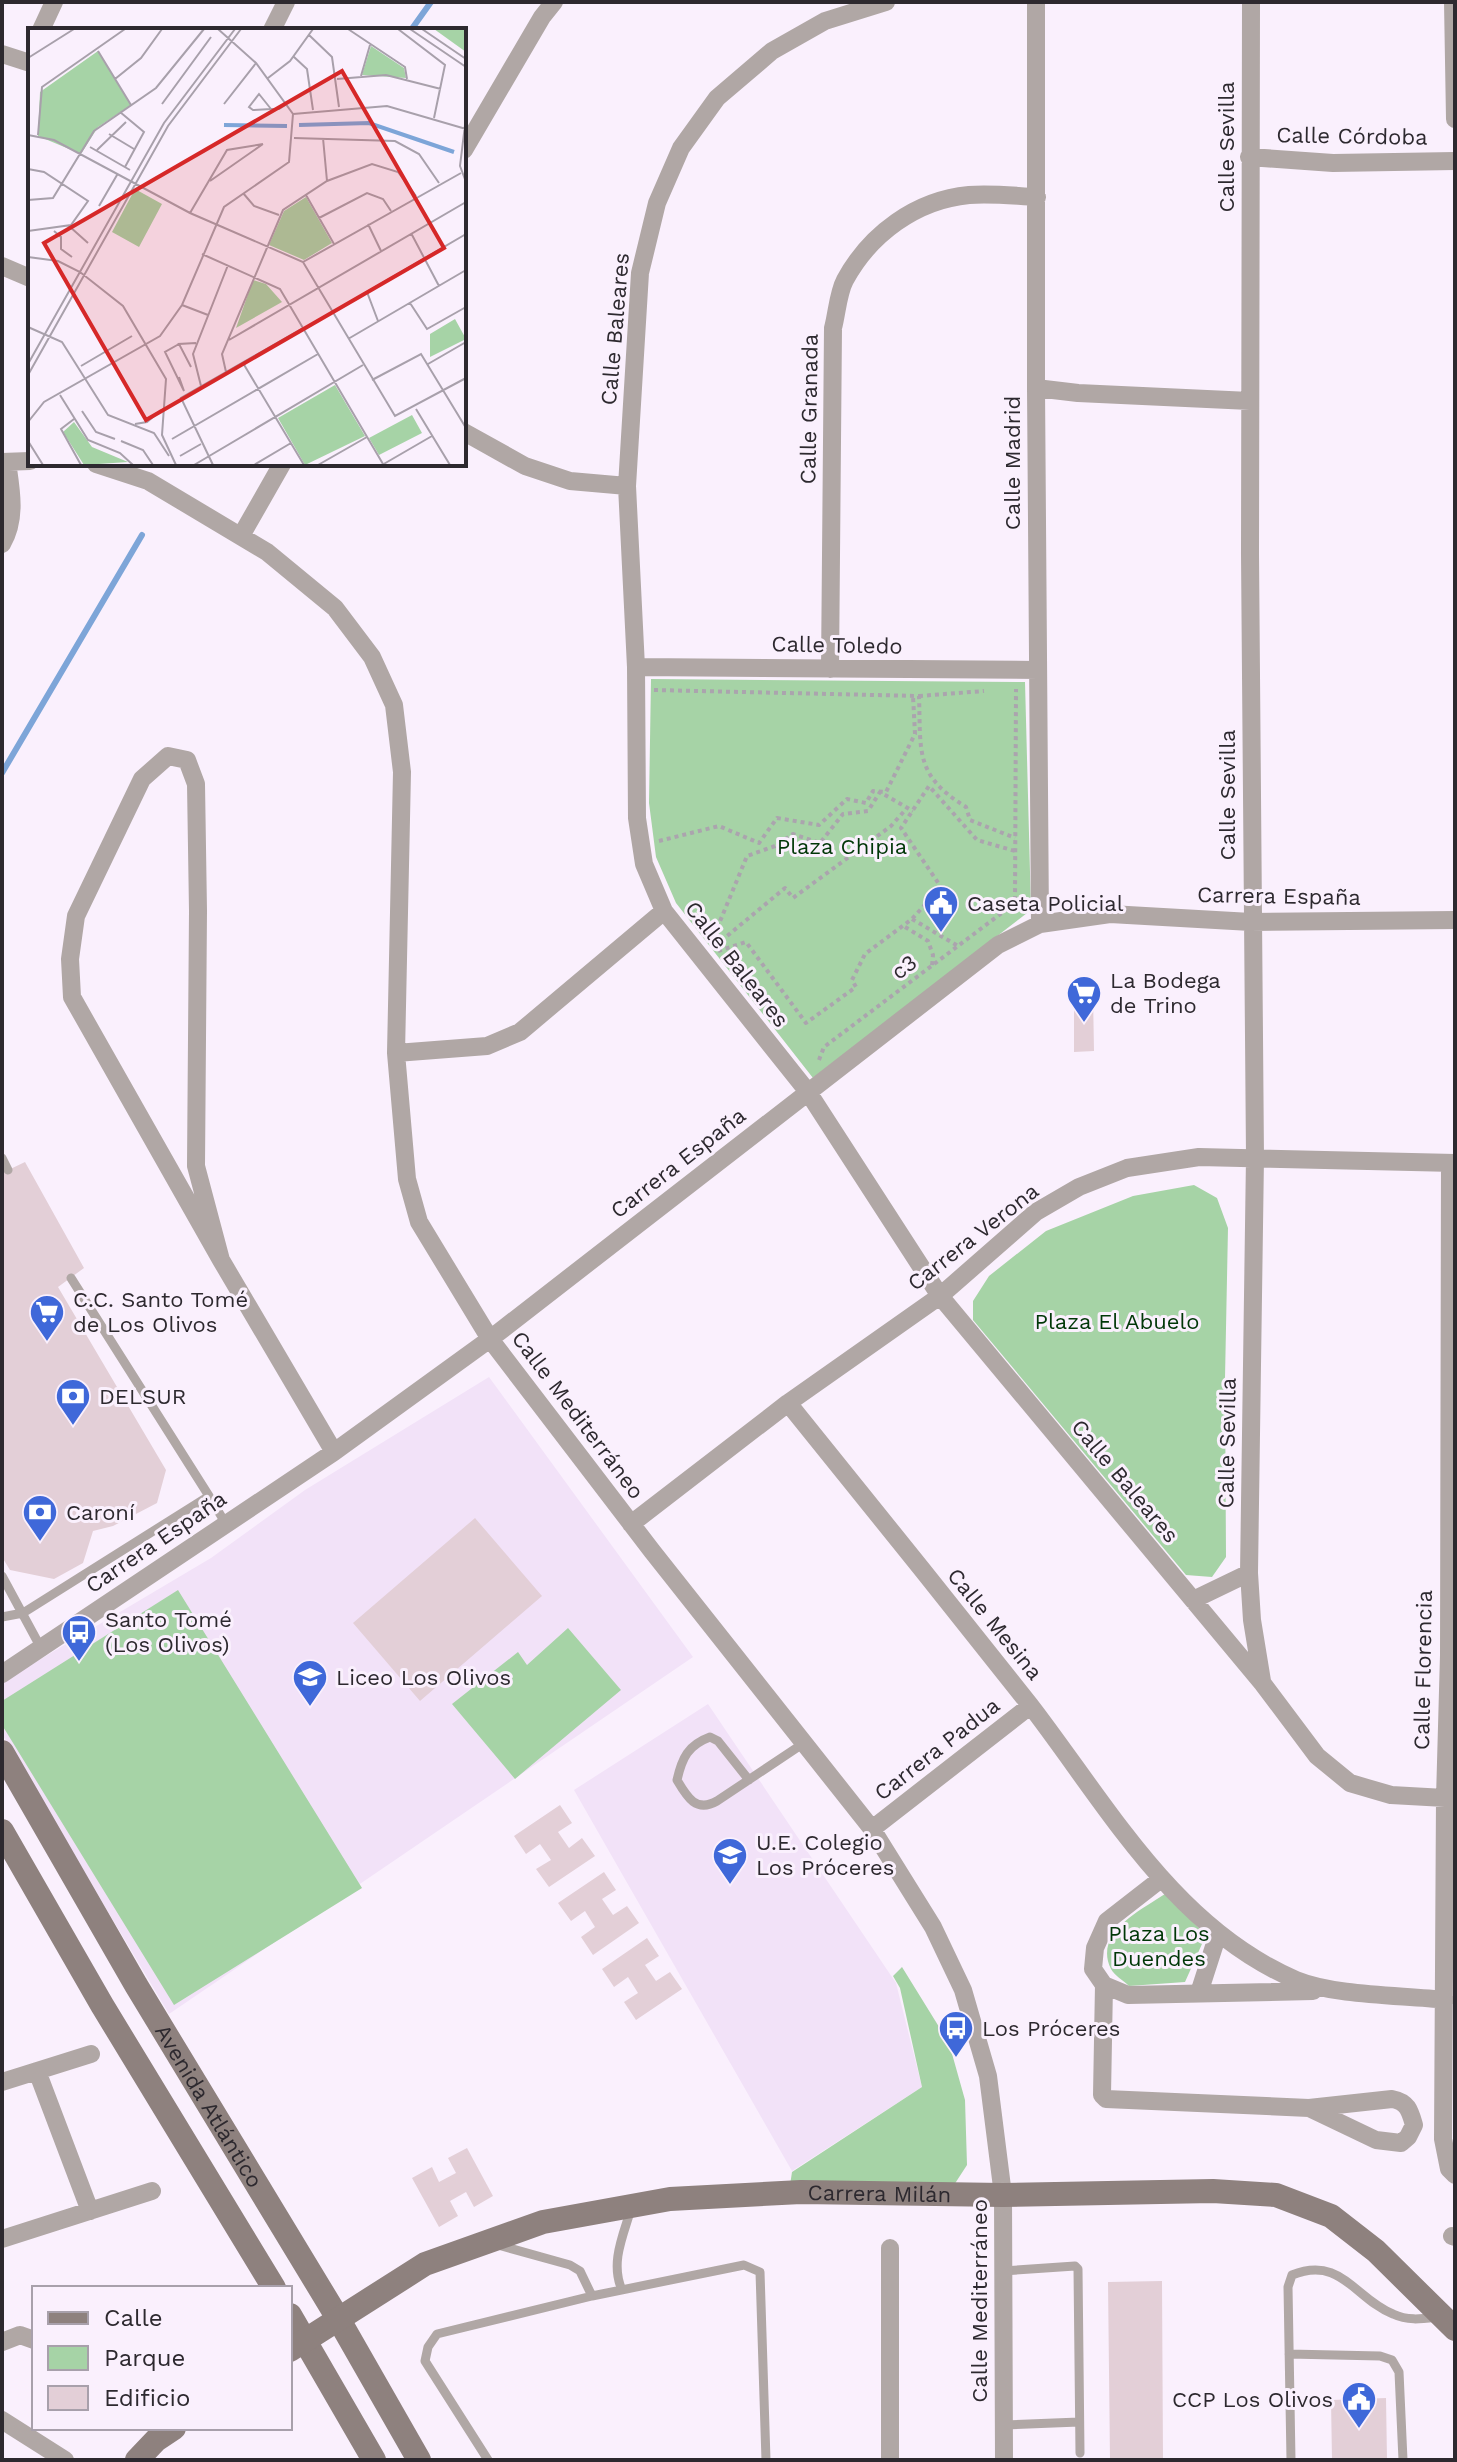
<svg xmlns="http://www.w3.org/2000/svg" width="1457" height="2462" viewBox="0 0 1457 2462" font-family="'Work Sans',sans-serif">
<style>
.built{fill:#f2e2f8}
.green{fill:#a6d3a6}
.lines{fill:none;stroke-linecap:round;stroke-linejoin:round}
.stream{stroke:#7da5d8;stroke-width:6}
.building{fill:#e3cfd7}
.path{stroke:#aba4ae;stroke-width:4;stroke-dasharray:4 4;stroke-linecap:butt}
.lane{stroke:#b0a7a5;stroke-width:9}
.street{stroke:#b0a7a5;stroke-width:18}
.secondary{stroke:#8e817e;stroke-width:24}
.labels{text-anchor:middle;dominant-baseline:central;stroke-width:6;stroke-linejoin:round;paint-order:stroke}
.street-label{font-size:22px;fill:#2d292f;stroke:#faf0fd}
.park-label{font-size:22px;fill:#003707;stroke:#faf0fd}
.poi-label{font-size:22px;fill:#2d292f;stroke:#faf0fd;text-anchor:start}
.inset-river{fill:none;stroke:#7da5d8;stroke-width:4}
.inset-road{fill:none;stroke:#a8a0ab;stroke-width:2}
.view{fill:#d62828;fill-opacity:0.15;stroke:#d62828;stroke-width:4}
.inset-edge{fill:none;stroke:#2d292f;stroke-width:4}
</style>
<rect width="100%" height="100%" fill="#faf0fd"/>
<path class="built" d="M489,1377L693,1657L169,2014L2,1734V1682L211,1558L305,1490Z
M708,1704L896,1983L922,2087L792,2171L574,1790Z"/>
<path class="green" d="M651,679L1025,682L1031,910L813,1078L676,903L656,857L649,803Z
M1194,1185L1217,1198L1228,1228L1225,1378L1226,1557L1212,1577L1186,1575L973,1320V1301L989,1276L1046,1231L1133,1196Z
M178,1590L362,1888L174,2005L2,1725V1701Z
M568,1628L621,1690L515,1779L452,1704L518,1652L527,1665Z
M1165,1894L1206,1935L1185,1982L1129,1986C1124,1981 1114,1975 1111,1969C1093,1933 1141,1910 1165,1894Z
M902,1967L949,2043L965,2100L967,2165L954,2185L789,2192L792,2172L922,2087L900,1988L893,1976Z"/>
<g class="lines">
<path class="stream" d="M411,30L431,2
M2,773L142,535"/>
</g>
<path class="building" d="M1093,995L1094,1051L1074,1052V996Z
M25,1162L84,1268L58,1287L166,1470L157,1503L113,1526L93,1531L83,1563L54,1579L10,1570L2,1557V1173Z
M475,1518L542,1596L420,1701L353,1623Z
M560,1805L572,1823L558,1832L569,1848L582,1838L595,1856L549,1887L536,1869L551,1860L540,1844L526,1854L514,1836Z
M604,1872L616,1890L602,1899L613,1915L627,1906L639,1923L593,1955L581,1937L595,1927L585,1911L571,1921L558,1903Z
M647,1938L659,1956L645,1965L656,1981L670,1972L682,1989L636,2020L624,2002L638,1993L628,1977L614,1987L602,1969Z
M467,2148L493,2196L474,2207L466,2192L450,2201L458,2216L439,2227L412,2178L432,2167L439,2182L456,2173L448,2158Z
M1162,2281L1163,2460H1110L1108,2282Z
M1386,2398L1387,2460H1332L1331,2400Z"/>
<g class="lines">
<path class="path" d="M654,690L919,696C921,751 914,775 966,807L970,820L1015,838
M919,696L984,691
M659,841L719,826L759,843L777,818L819,825L847,799L866,803L873,791L886,792L915,734L913,696
M912,919L958,946
M905,927L928,941L933,955L932,966
M711,943L747,856L775,846L793,834L820,843L843,814L868,811L880,792L913,811
M715,946L785,888L793,898L891,826L907,808
M718,951L746,942L806,1023L856,987L852,980L865,954L912,919L941,887L901,828L929,786L977,840L1015,851
M819,1060L824,1047L1015,903L1016,689"/>
<path class="lane" d="M2,1158L8,1170
M71,1278L209,1496
M2,1576L41,1648
M2,1617L23,1613L209,1496L226,1524
M749,1780L718,1741L710,1737C688,1745 682,1758 677,1780C687,1797 696,1813 717,1801L804,1743
M498,2245L570,2265L580,2271L592,2296
M1003,2271L1075,2266L1078,2269L1080,2453
M622,2290C610,2263 623,2236 631,2209
M1289,2354L1380,2356L1392,2360L1399,2372L1403,2460
M1004,2425L1079,2422
M488,2460L425,2361L428,2347L437,2334L592,2296L744,2265L760,2272L766,2460
M1291,2460L1288,2287L1292,2275C1341,2255 1355,2299 1393,2314C1408,2321 1421,2319 1437,2317"/>
<path class="street" d="M886,2L825,21L772,51L717,98L681,148L657,203L640,273L627,486L636,667L637,818L644,864L664,911L808,1092L940,1296L1263,1684L1317,1756L1350,1783L1391,1795L1445,1798
M1036,2V388L1040,924
M1251,2L1250,554L1255,1157L1249,1573L1252,1620L1262,1681
M1453,2L1455,119
M41,30L54,2
M272,30L286,2
M2,54L30,63
M464,150L542,17L554,2
M1249,157L1333,163L1455,161
M2,266L30,278
M1036,388L1078,393L1250,401
M464,432L525,466L570,481L627,486
M2,462L30,461
M96,464L148,481L267,552L335,608L372,657L394,705L402,772L396,1053L407,1179L419,1222L490,1339L652,1551L872,1829L933,1927L963,1990L988,2076L1003,2195L1004,2460
M241,536L282,464
M2,544C17,518 11,490 7,462
M636,667L1038,670
M830,669L833,328C837,313 838,293 845,280C870,234 916,200 969,195C991,193 1015,196 1037,197
M396,1053L487,1046L520,1032L664,911
M1450,1163L1449,1655L1445,1798L1443,2139L1449,2169L1455,2175
M221,1260L196,1166L198,911L196,784L187,760L168,756L142,779L76,916L70,959L72,997L221,1260L334,1452
M788,1403C869,1503 950,1604 1030,1705C1107,1805 1174,1928 1296,1980C1335,1996 1402,1995 1445,2000
M631,1524L788,1403L940,1296L1036,1212L1079,1187L1127,1168L1199,1157L1455,1163
M1193,1600L1249,1573
M2,1674L334,1452L490,1339L998,945L1040,924L1110,914L1251,922L1455,920
M872,1829L1030,1706
M1161,1879L1107,1921L1095,1948L1093,1969L1104,1985L1128,1995L1313,1991
M1104,1985L1102,2095L1106,2099L1309,2108L1392,2099C1408,2102 1410,2111 1414,2125L1408,2137L1401,2143L1376,2140L1309,2108
M1199,1993L1218,1934
M37,2071L90,2211
M2,2082L91,2054
M1452,2236L1455,2237
M2,2239L152,2191
M2,2342L20,2335L34,2340
M2,2420L65,2460
M890,2460V2248"/>
<g class="secondary">
<path id="s1" d="M2,1752L136,1985L339,2320L419,2460"/>
<path d="M2,1831L102,2005L274,2288"/>
<path d="M290,2315L374,2460"/>
<path id="s2" d="M290,2350L425,2264L543,2222L670,2199L801,2192L1003,2195L1213,2191L1276,2195L1331,2216L1376,2251L1455,2329"/>
<path d="M137,2460L156,2440L174,2428"/>
</g>
</g>
<defs>
<g id="civic-pin" transform="scale(1.8)"><path d="M0 17L-7.5 6A9.5 9.5 0 1 1 7.5 6Z" fill="#3f68d9" stroke="#faf0fd"/><path d="M-.6-6.5H3V-4.5H.6V-3L4-1V1h2V6H-6V1h2V-1L-.6-3ZM-1.2 2.5V6h2.4V2.5Z" fill="#fff"/></g>
<g id="supermarket-pin" transform="scale(1.8)"><path d="M0 17L-7.5 6A9.5 9.5 0 1 1 7.5 6Z" fill="#3f68d9" stroke="#faf0fd"/><path d="M-6-5.5h2.5l.6 2H6L4.5 2H-2.5L-4.4-4H-6ZM-1.5 3.2a1.3 1.3 0 1 0 .1 0ZM3 3.2a1.3 1.3 0 1 0 .1 0Z" fill="#fff"/></g>
<g id="bank-pin" transform="scale(1.8)"><path d="M0 17L-7.5 6A9.5 9.5 0 1 1 7.5 6Z" fill="#3f68d9" stroke="#faf0fd"/><path d="M-6-4H6V4H-6ZM0-2.3a2.3 2.3 0 1 0 0 4.6a2.3 2.3 0 1 0 0-4.6Z" fill="#fff"/></g>
<g id="bus-pin" transform="scale(1.8)"><path d="M0 17L-7.5 6A9.5 9.5 0 1 1 7.5 6Z" fill="#3f68d9" stroke="#faf0fd"/><path d="M-5-6H5V4H4V6H2V4H-2V6H-4V4H-5ZM-3.5-4V0h7V-4ZM-3.5 1.2v1.5H-2V1.2ZM2 1.2v1.5H3.5V1.2Z" fill="#fff"/></g>
<g id="school-pin" transform="scale(1.8)"><path d="M0 17L-7.5 6A9.5 9.5 0 1 1 7.5 6Z" fill="#3f68d9" stroke="#faf0fd"/><path d="M0-5L7-2L0 1L-7-2ZM-4 1L0 2.5L4 1V4Q0 6-4 4Z" fill="#fff"/></g>
</defs>
<g fill-rule="evenodd">
<use href="#civic-pin" x="941" y="903"/>
<use href="#supermarket-pin" x="1084" y="993"/>
<use href="#supermarket-pin" x="47" y="1312"/>
<use href="#bank-pin" x="73" y="1396"/>
<use href="#bank-pin" x="40" y="1512"/>
<use href="#bus-pin" x="79" y="1632"/>
<use href="#school-pin" x="310" y="1677"/>
<use href="#school-pin" x="730" y="1855"/>
<use href="#bus-pin" x="956" y="2028"/>
<use href="#civic-pin" x="1359" y="2399"/>
</g>
<g class="labels">
<g class="street-label">
<text transform="translate(1352 136) rotate(1)">Calle Córdoba</text>
<text transform="translate(1226 147) rotate(-90)">Calle Sevilla</text>
<text transform="translate(615 329) rotate(-85)">Calle Baleares</text>
<text transform="translate(809 409) rotate(-89)">Calle Granada</text>
<text transform="translate(1012 463) rotate(-90)">Calle Madrid</text>
<text transform="translate(837 645) rotate(1)">Calle Toledo</text>
<text transform="translate(1227 795) rotate(-90)">Calle Sevilla</text>
<text transform="translate(1279 896) rotate(1)">Carrera España</text>
<text transform="translate(737 964) rotate(52)">Calle Baleares</text>
<text transform="translate(904 967) rotate(-37)">c3</text>
<text transform="translate(678 1163) rotate(-38)">Carrera España</text>
<text transform="translate(973 1237) rotate(-38)">Carrera Verona</text>
<text transform="translate(578 1415) rotate(53)">Calle Mediterráneo</text>
<text transform="translate(1227 1443) rotate(-89)">Calle Sevilla</text>
<text transform="translate(1125 1481) rotate(50)">Calle Baleares</text>
<text transform="translate(156 1542) rotate(-34)">Carrera España</text>
<text transform="translate(995 1624) rotate(51)">Calle Mesina</text>
<text transform="translate(1423 1670) rotate(-89)">Calle Florencia</text>
<text transform="translate(937 1749) rotate(-38)">Carrera Padua</text>
<text stroke="none"><textPath href="#s1" startOffset="410">Avenida Atlántico</textPath></text>
<text stroke="none"><textPath href="#s2" startOffset="624">Carrera Milán</textPath></text>
<text transform="translate(979 2301) rotate(-90)">Calle Mediterráneo</text>
</g>
<g class="park-label">
<text x="842" y="846">Plaza Chipia</text>
<text x="1117" y="1321">Plaza El Abuelo</text>
<text x="1159" y="1933">Plaza Los<tspan x="1159" dy="25">Duendes</tspan></text>
</g>
<g class="poi-label">
<text x="967" y="903">Caseta Policial</text>
<text x="1110" y="980">La Bodega<tspan x="1110" dy="25">de Trino</tspan></text>
<text x="73" y="1299">C.C. Santo Tomé<tspan x="73" dy="25">de Los Olivos</tspan></text>
<text x="99" y="1396">DELSUR</text>
<text x="66" y="1512">Caroní</text>
<text x="105" y="1619">Santo Tomé<tspan x="105" dy="25">(Los Olivos)</tspan></text>
<text x="336" y="1677">Liceo Los Olivos</text>
<text x="756" y="1842">U.E. Colegio<tspan x="756" dy="25">Los Próceres</tspan></text>
<text x="982" y="2028">Los Próceres</text>
<text x="1333" y="2399" text-anchor="end">CCP Los Olivos</text>
</g>
</g>
<g transform="translate(28 28)">
<rect width="438" height="438" fill="#faf0fd"/>
<path d="M406,1H438V24ZM343,18L376,40L378,50L334,47ZM70,23L103,77L70,99L53,126L10,108L12,64ZM107,161L134,176L111,219L84,204ZM278,169L304,215L276,232L241,217L256,183ZM225,252L238,256L254,274L208,300ZM427,291L438,311L402,329V306ZM307,357L337,408L277,437L250,390ZM384,387L394,405L351,427L341,410ZM46,394L64,419L100,434L56,437L35,404Z" fill="#a6d3a6"/>
<path class="inset-river" d="M196,97L259,98M271,97L341,95L426,124"/>
<path class="inset-road" d="M320,1L377,39L379,51M370,1L417,37L406,90M382,1L438,39M394,1L438,31M281,7L304,29L311,79M70,23L103,77M266,29L279,41L285,82M0,30L46,1M333,48L342,17M240,50L262,33L285,1M87,51L113,30L134,1M309,51L358,47L413,61M134,76L183,9M196,76L228,35M243,81L231,66L221,79L225,82L243,81H251L259,76M92,84L116,104L97,139M265,86L359,78L438,101M438,89L432,138L438,154M81,106L106,121M0,107L26,112L162,185L275,234L367,388L438,350M10,107L14,59L97,1M266,110L367,113L391,126L411,155M295,110L299,153M62,119L102,142M69,122L98,94M0,141L16,144L60,173L43,197L0,203M182,153L235,116M215,165L226,178L251,187M278,167L306,216M0,172L25,170L66,103L128,60L176,1M71,178L89,147M162,185L199,122L235,116M291,190L339,165L355,171L363,183M340,196L353,223M41,198L60,215M26,203L33,209V221L44,229M383,205L411,258M174,226L252,261L355,436M0,229L30,233L52,244L95,278L138,351L134,407L148,437M275,234L433,145M382,275L399,301L438,279M154,277L180,287M350,293L339,264L438,206M0,299L34,314L80,387L126,405L141,428M320,311L438,242M201,312L438,174M215,335L276,437M0,336L136,95L207,1M400,336L438,314M53,338L104,308M163,339L151,316L168,315M198,344L194,326L255,182L299,153L344,136L370,144L388,168M0,347L140,98L213,1M151,349L156,363L137,324L151,316M344,352L393,326L438,400M173,358L165,326L200,237M32,367L60,412L92,425L105,437M388,381L422,437M54,383L68,404L87,411M46,391L33,401L53,437M0,394L16,374L132,308L154,277L196,179L261,134L265,86L228,35L190,1M107,396L119,394L133,382M144,411L290,326M0,413L15,437M93,413L115,422L125,437M152,428L173,416M166,437L335,337M185,437L153,370L275,300M226,437L263,415M290,437L339,409M354,437L404,408"/>
<path class="view" d="M314,43L416,220L118,392L16,215Z"/>
<rect width="438" height="438" class="inset-edge"/>
</g>
<rect width="1457" height="2462" fill="none" stroke="#2d292f" stroke-width="8"/>
<rect x="32" y="2286" width="260" height="144" fill="#faf0fd" stroke="#a8a0ab" stroke-width="2"/>
<rect x="48" y="2312" width="40" height="12" fill="#8e817e" stroke="#a8a0ab" stroke-width="2"/>
<text x="104" y="2326" font-size="24" fill="#2d292f">Calle</text>
<rect x="48" y="2346" width="40" height="24" fill="#a6d3a6" stroke="#a8a0ab" stroke-width="2"/>
<text x="104" y="2366" font-size="24" fill="#2d292f">Parque</text>
<rect x="48" y="2386" width="40" height="24" fill="#e3cfd7" stroke="#a8a0ab" stroke-width="2"/>
<text x="104" y="2406" font-size="24" fill="#2d292f">Edificio</text>
</svg>
